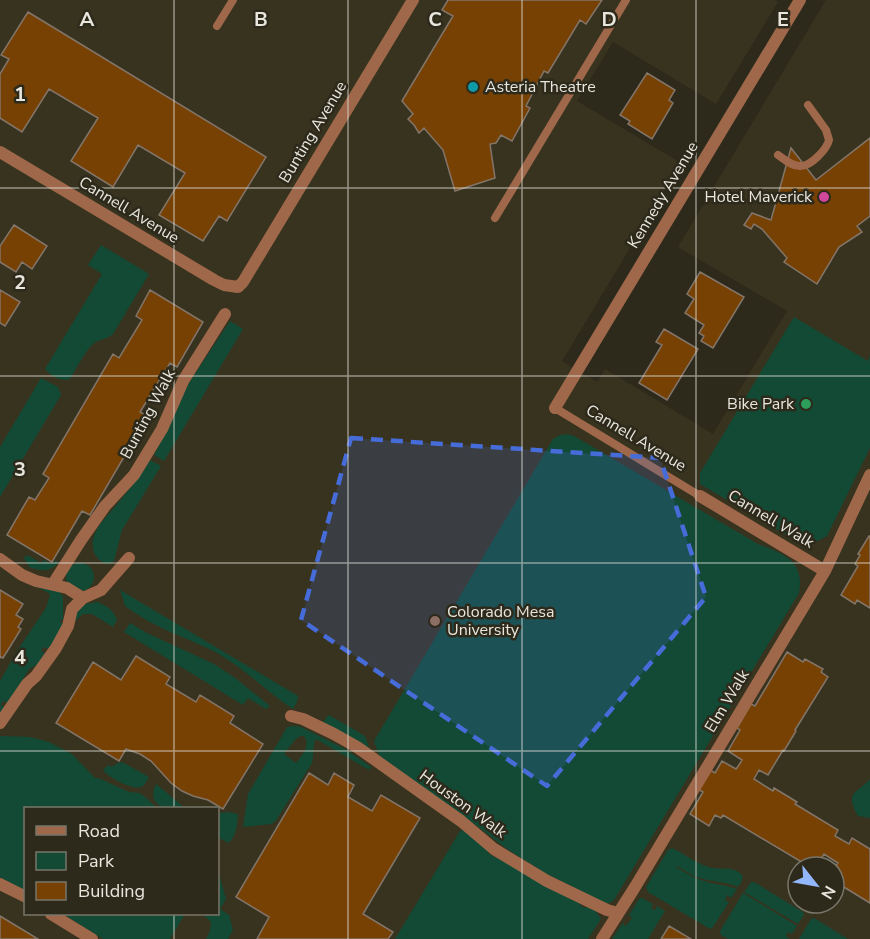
<svg xmlns="http://www.w3.org/2000/svg" width="870" height="939" viewBox="0 0 870 939" font-family="'Nunito Sans',sans-serif">
<style>
.built{fill:#38331f;fill-rule:evenodd}
.green{fill:#124a35;fill-rule:evenodd}
.building{fill:#764102;stroke:#83756a;stroke-width:1.5}
.lines{fill:none;stroke-linecap:round;stroke-linejoin:round}
.lane{stroke:#9f684a;stroke-width:8}
.street{stroke:#9f684a;stroke-width:12}
.marked{fill:#466cd9;fill-opacity:0.2;stroke:#466cd9;stroke-width:4.5;stroke-dasharray:12 8;stroke-linejoin:round}
.grid{fill:none;stroke:#e8e6dd;stroke-width:1.5;stroke-opacity:0.55}
.culture-dot{fill:#0f9aa8;stroke:#2d2a1c;stroke-width:2}
.hotel-dot{fill:#d1479c;stroke:#2d2a1c;stroke-width:2}
.leisure-dot{fill:#2e9e5b;stroke:#2d2a1c;stroke-width:2}
.education-dot{fill:#8d6e63;stroke:#2d2a1c;stroke-width:2}
.labels{text-anchor:middle;dominant-baseline:central;stroke-width:5;stroke-linejoin:round;paint-order:stroke}
.poi-label{font-size:16px;fill:#e8e6dd;stroke:#2d2a1c;text-anchor:start}
.street-label{font-size:16px;fill:#e8e6dd;stroke:#2d2a1c}
.grid-label{font-size:20px;text-anchor:middle;font-weight:bold;fill:#e8e6dd;stroke:#2d2a1c;stroke-width:5;stroke-linejoin:round;paint-order:stroke}
</style>
<rect width="100%" height="100%" fill="#2d2a1c"/>
<path class="built" d="M0,0H775L778,2L716,104L613,42L577,101L681,163L562,361L597,382L605,369L713,434L787,311L678,247L826,0H870V939H0ZM26,808H218V914H26ZM798,867H834V903H798Z"/>
<path class="green" d="M101,245L149,274L113,334C107,340 98,339 92,345C84,353 76,369 70,379C61,382 51,376 45,369L102,274L88,265Z
M794,317L868,361L870,355V448L827,536C817,542 810,544 798,542L700,484V473Z
M230,321L243,329L164,461L154,455L165,434L185,389Z
M41,378L58,387L61,395L0,497V447Z
M567,434L574,436L758,544C784,554 805,561 799,593L617,895C614,901 611,904 605,903L545,873L507,849L473,823L401,776L381,761L374,741L553,439L560,435Z
M150,460L161,466L122,530L114,561C109,564 106,565 101,561C93,556 91,544 94,536C97,526 106,517 113,509C126,493 140,478 150,460Z
M25,556H29L41,563L44,560L52,564L54,561L59,562C49,573 41,571 29,567L24,558Z
M66 577a14 14 0 1 1 28 0a14 14 0 1 1-28 0Z
M32,584L60,592L63,597V620H60V622L63,623C60,634 55,640 48,649L44,647L41,651L45,653L38,664L29,669L8,703L3,701L1,705L5,707L0,718V681L17,651L46,608L50,594Z
M120,590L298,696L297,702L293,709C267,692 246,670 219,654C199,643 177,636 156,625C145,620 135,613 125,606Z
M97,602C107,606 114,610 117,620L113,627L92,614H83L75,621L76,609L86,604Z
M130,623L147,633L214,664L234,677L270,706L266,709L248,698L243,705L124,632Z
M329,715L365,736L371,753L321,725L325,719Z
M294,726L301,727L345,749L371,767L369,770L316,739C312,745 314,756 312,763L277,819L272,824L243,827L248,794L287,727ZM300,736H304C311,746 302,755 296,763L284,754L295,740Z
M0,736L30,737L49,742L72,754L95,778L101,779L129,792L139,793L144,796L157,808H26L25,891L0,877Z
M120,762L124,763L149,777C147,780 145,785 143,786C134,792 108,777 103,770L108,765L111,767Z
M870,779V818L858,816C844,791 857,794 870,779Z
M156,784L185,808C179,809 170,810 165,808C152,804 151,794 156,784Z
M228,812L238,814C237,825 237,836 228,843L218,837V813Z
M463,830L489,849L488,853L496,858L499,856L582,903L580,906L586,908L588,906L595,910L601,919L588,939H395L460,831Z
M672,848C685,854 698,865 712,868C720,869 735,867 741,874C745,878 740,884 738,887C724,881 708,882 694,876C688,873 682,869 677,866L676,867C687,874 696,879 708,882C717,885 727,885 737,889L731,898L727,895L725,900L729,902L713,927L710,929L648,892L646,887L668,850Z
M219,874L226,899L220,909L229,915L233,930L228,939H206L210,931L211,922L205,916L200,914H218V876Z
M751,882H754L803,912L804,915L798,924L744,892Z
M743,893L797,926L792,934L788,932L786,936L790,939H728L721,935L720,931Z
M642,898L653,904L651,908L655,910L657,906L665,911L648,939H612L623,923L626,926L632,918L629,915L639,899Z
M63,914H185L170,939H103Z
M814,918L848,939H799L811,919Z"/>
<path class="building" d="M448,0H602L586,24L580,20L548,73L544,71L526,106L530,108L512,141L501,135L496,143L490,144L495,178L455,191L443,150L424,128L419,133L414,125L408,119L413,114L402,101L453,16L442,10Z
M28,12L266,157L227,221L219,216L203,241L159,215L185,173L138,145L113,187L71,161L98,118L49,89L22,132L0,118V74L9,59L1,55Z
M647,73L675,90L669,100L673,103L652,139L628,124L630,121L620,115Z
M870,138V216L857,226L862,232L839,247L817,284L784,262L787,258L762,229L754,224L751,229L744,225L752,213L771,220L791,148L816,180Z
M14,225L47,246L32,269L22,262L16,272L0,262V246Z
M700,272L744,297L713,348L701,341L704,336L699,333L704,325L685,313L694,299L687,294Z
M0,290L20,302L5,326L0,323Z
M150,290L203,322L177,367L170,363L140,412L148,416L90,515L82,511L52,562L7,535L29,497L35,500L49,478L43,474L113,354L119,358L142,320L136,316Z
M664,329L698,349L667,400L639,383L662,345L656,342Z
M869,536H870V608L857,600L855,604L841,595L858,566L855,564L860,555L858,554Z
M0,590L23,604L16,615L23,619L18,627L21,629L3,658L1,657L0,658Z
M787,652L803,662L805,659L823,669L821,672L828,677L795,730L796,731L784,751L783,750L768,775L759,770L754,779L773,791L774,788L797,802L795,804L838,830L835,836L849,844L852,838L870,849V903L834,881V868L838,863L824,854L816,867H810L723,815L721,818L715,815L709,826L690,814L703,792L696,788L707,768L715,773L722,761L736,769L739,765L742,760L728,751L740,730L737,728L751,704L755,706Z
M136,656L170,677L166,684L196,702L200,695L234,716L230,723L263,744L223,809L208,800L193,796L182,791L171,783L151,761L140,754L126,749L119,761L56,723L93,662L121,680Z
M309,773L328,785L334,773L354,785L348,797L372,811L381,795L420,818L363,914L393,932L388,939H257L269,917L236,897Z
M0,916L38,939H0Z
M669,926L691,939H661Z"/>
<g class="lines">
<path class="lane" d="M217,26L233,0
M778,155C784,159 793,167 801,166C811,166 827,149 829,140L826,130L808,105
M495,218L626,0
M555,408L700,496"/>
<path class="street" d="M0,152L214,280L224,285L238,287L243,282L413,0
M555,408L800,0
M700,496L825,571
M0,559L22,575L36,581L67,588L83,598
M53,584L81,540L105,506L134,475L162,429L183,381L225,314
M291,716L303,719L334,734L357,747L461,821L494,849L547,881L607,910L618,913
M0,723L27,684L36,676L56,648L68,626L72,609L83,598L101,590L129,558
M0,884L26,897
M51,914L92,939
M602,939L635,887L825,571L870,475"/>
</g>
<path class="marked" d="M351,438L660,458L706,597L547,786L301,620Z"/>
<path class="grid" d="M174,0V808M348,0V939M522,0V939M696,0V939M0,188H870M0,376H870M0,563H870M0,751H870M174,914V939"/>
<circle class="culture-dot" cx="473" cy="87" r="6"/>
<circle class="hotel-dot" cx="824" cy="197" r="6"/>
<circle class="leisure-dot" cx="806" cy="404" r="6"/>
<circle class="education-dot" cx="435" cy="621" r="6"/>
<g class="labels">
<g class="poi-label">
<text x="485" y="87">Asteria Theatre</text>
<text x="812" y="197" text-anchor="end">Hotel Maverick</text>
<text x="794" y="404" text-anchor="end">Bike Park</text>
<text x="447" y="612">Colorado Mesa<tspan x="447" dy="18">University</tspan></text>
</g>
<g class="street-label">
<text transform="translate(313 132) rotate(-59)">Bunting Avenue</text>
<text transform="translate(663 195) rotate(-59)">Kennedy Avenue</text>
<text transform="translate(129 210) rotate(31)">Cannell Avenue</text>
<text transform="translate(148 414) rotate(-62)">Bunting Walk</text>
<text transform="translate(636 438) rotate(31)">Cannell Avenue</text>
<text transform="translate(771 519) rotate(31)">Cannell Walk</text>
<text transform="translate(727 701) rotate(-59)">Elm Walk</text>
<text transform="translate(463 804) rotate(36)">Houston Walk</text>
</g>
</g>
<g class="grid-label">
<text x="87" y="26">A</text>
<text x="261" y="26">B</text>
<text x="435" y="26">C</text>
<text x="609" y="26">D</text>
<text x="783" y="26">E</text>
<text x="20" y="101">1</text>
<text x="20" y="289">2</text>
<text x="20" y="476">3</text>
<text x="20" y="664">4</text>
</g>
<rect x="24" y="807" width="195" height="108" fill="#2d2a1c" stroke="#787569" stroke-width="1.5"/>
<rect x="36" y="826" width="30" height="9" fill="#9f684a" stroke="#787569" stroke-width="1.5"/>
<text x="78" y="837" font-size="18" fill="#e8e6dd">Road</text>
<rect x="36" y="852" width="30" height="18" fill="#124a35" stroke="#787569" stroke-width="1.5"/>
<text x="78" y="867" font-size="18" fill="#e8e6dd">Park</text>
<rect x="36" y="882" width="30" height="18" fill="#764102" stroke="#787569" stroke-width="1.5"/>
<text x="78" y="897" font-size="18" fill="#e8e6dd">Building</text>
<g transform="translate(816 885) rotate(121)"><circle r="28" fill="#2d2a1c" stroke="#787569" stroke-width="1.5"/>
<path d="M0-4.5L10 22L0 15L-10 22Z" fill="#92b7fd"/>
<text y="-9" font-size="16" font-weight="bold" text-anchor="middle" fill="#e8e6dd">N</text>
</g>
</svg>
